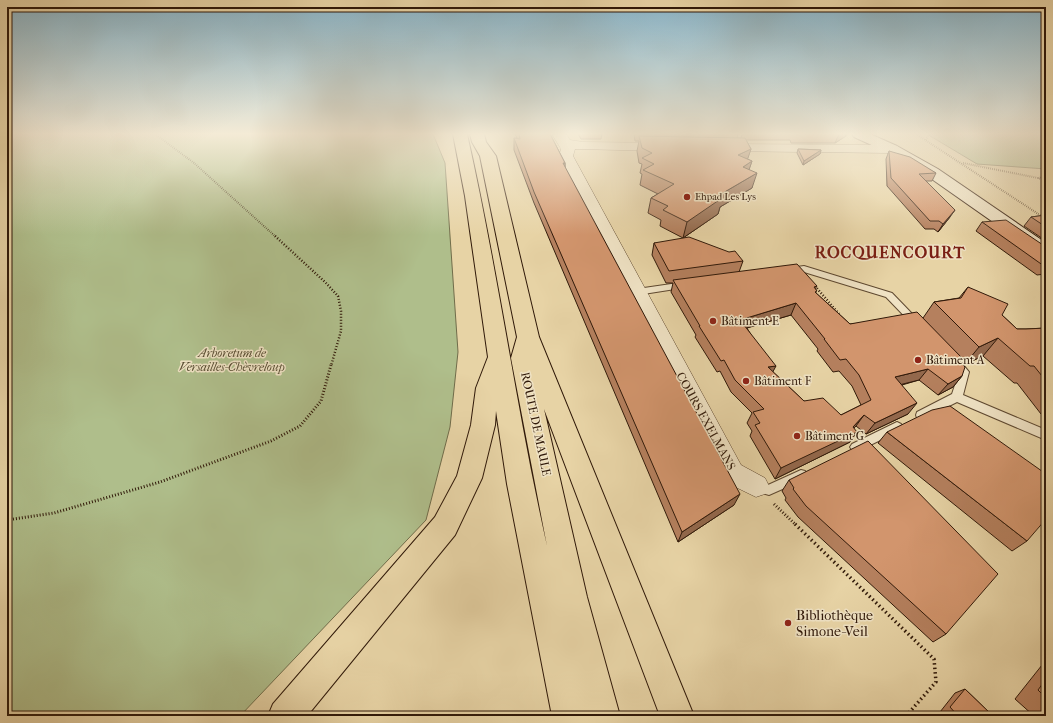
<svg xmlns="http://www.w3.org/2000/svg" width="1053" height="723" font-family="'IM FELL French Canon',serif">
<rect width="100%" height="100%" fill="#e7d3a5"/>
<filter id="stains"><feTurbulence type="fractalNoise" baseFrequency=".005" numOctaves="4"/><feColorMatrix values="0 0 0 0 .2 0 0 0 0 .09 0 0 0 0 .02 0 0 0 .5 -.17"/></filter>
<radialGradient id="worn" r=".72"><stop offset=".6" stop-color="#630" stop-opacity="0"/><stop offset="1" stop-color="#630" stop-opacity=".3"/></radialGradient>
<g fill="#afbe8b" stroke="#706c4a">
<polygon points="7,134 433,134 445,163 458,352 450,427 426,520 240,716 7,716"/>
<polygon points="927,134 1046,134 1046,169 977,164"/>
</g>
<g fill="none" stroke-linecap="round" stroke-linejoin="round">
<g stroke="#5e4830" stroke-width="2">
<g id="lane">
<polygon points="804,266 892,293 921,323 916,326 913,325 886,297 804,272 790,274 786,271 790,268"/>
<polygon points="685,282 689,285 688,287 637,295 633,292 637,289"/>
<polygon points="955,359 959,360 969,372 963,395 1046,430 1046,440 957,402 925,418 921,419 917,418 916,415 917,412 952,394 959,373 950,363 951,360"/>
<polygon points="897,422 901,424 903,427 901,430 860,450 856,452 852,450 850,447 852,444"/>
<polygon points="801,470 805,471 807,475 805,479 769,495 752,490 750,486 752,482 756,481 768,485"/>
</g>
</g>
<g stroke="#5e4830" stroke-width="1">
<g id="street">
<polygon points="552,134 566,134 570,140 583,142 666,143 671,144 673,147 671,150 666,151 575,149 573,156 741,465 765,478 769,486 765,494 756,497 723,481 559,156 561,149"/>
<polygon points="721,144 892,145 897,146 899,149 897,152 892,153 716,151 714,148 716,145"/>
</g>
</g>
<g stroke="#301909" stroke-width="2">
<polygon id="secondary" points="852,134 870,134 897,146 938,169 1046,243 1046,257 1040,255 926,175 887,152 854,137"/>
</g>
<g stroke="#301909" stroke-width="2">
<path id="primary" d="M 453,134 L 467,134 C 498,270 516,409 547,546 L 511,358 L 517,337 L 480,156 L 472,142 L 470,134 L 484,134 L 486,142 L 496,156 L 539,337 L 694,716 L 660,716 L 544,409 L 587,597 L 620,716 L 552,716 L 507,484 L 496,411 L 495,425 L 482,478 L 455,535 L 307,716 L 268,716 L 273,704 L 435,517 L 457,476 L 471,425 L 476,388 L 488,357 L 465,196 Z"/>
</g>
<g stroke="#301909" stroke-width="2" stroke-dasharray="0.5 1.5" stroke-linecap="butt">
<polyline points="155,134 194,163 276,237"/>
<polyline points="916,134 1046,219"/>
<polyline points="926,140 929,134"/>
<polyline points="963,163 1038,178 1046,181"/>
<polyline points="1038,178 1046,176"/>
</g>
<g stroke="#301909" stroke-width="2.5" stroke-dasharray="1 2" stroke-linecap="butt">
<polyline points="275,236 325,282 338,296 341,311 341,331 331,366"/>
<polyline points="815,286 839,314"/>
</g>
<g stroke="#301909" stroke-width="3" stroke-dasharray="1 2" stroke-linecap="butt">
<polyline points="774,504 796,525"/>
<polyline points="7,520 54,513 160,482 271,441 300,426 321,401 331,365"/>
</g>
<polyline stroke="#301909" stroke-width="3.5" stroke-dasharray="1.5 3" stroke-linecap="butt" points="795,524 934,659 936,682 906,716"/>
<use href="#lane" fill="#efe2c4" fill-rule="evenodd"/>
<use href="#street" fill="#efe2c4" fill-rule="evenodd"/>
<use href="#secondary" fill="#efe2c4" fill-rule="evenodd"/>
<use href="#primary" fill="#e7d3a5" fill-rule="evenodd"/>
</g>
<g fill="#b5805e" stroke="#301909" fill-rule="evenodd">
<polygon points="515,134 550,134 565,163 565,168 734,505 678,542 534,203 514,150 514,138 517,138"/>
<polygon points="578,134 602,134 601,139 581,139"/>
<polygon points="634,134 738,134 737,138 741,138 742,134 846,134 846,136 835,143 791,143 790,140 746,140 751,149 747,159 752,161 749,169 752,188 720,207 718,214 683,238 660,226 661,220 648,213 651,198 658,194 640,185 642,174 640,173 642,164 639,163 637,151 639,141 635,141"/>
<polygon points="798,149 821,150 820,154 803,165 797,153"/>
<polygon points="889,151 936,173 932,181 926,181 950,217 938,232 934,229 925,229 887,186 886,159"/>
<polygon points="1046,215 1046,241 1024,226 1031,217"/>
<polygon points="982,222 1046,247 1046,276 1045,274 1037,275 976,231"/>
<path d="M 654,243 L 743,261 L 739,272 L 817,286 L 815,289 L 816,293 L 850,324 L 923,318 L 934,302 L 959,298 L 968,287 L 1002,315 L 1017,329 L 1026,329 L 1046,328 L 1046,414 L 1041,414 L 1017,383 L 1014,383 L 983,356 L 965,364 L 961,360 L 959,362 L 962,376 L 953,387 L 938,395 L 919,380 L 902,385 L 908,414 L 866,434 L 856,426 L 854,428 L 850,442 L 775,479 L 750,436 L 752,431 L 747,423 L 752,413 L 731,392 L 720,371 L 717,372 L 695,337 L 696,335 L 671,292 L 673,283 L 666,283 L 652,255 ZM 791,315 L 818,349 L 817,351 L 833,372 L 839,371 L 852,386 L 861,405 L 841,415 L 804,401 L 773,372 L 747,328 Z"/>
<polygon points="887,432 1027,541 1012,551 878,443"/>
<polygon points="789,480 946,634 933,642 798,517 785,500 786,498 782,491"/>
<polygon points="1046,660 1046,716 1034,716 1015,699"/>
<polygon points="965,689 993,716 944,716 940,712 955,693"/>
</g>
<g fill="#93684c" stroke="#301909">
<polygon points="839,134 846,134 846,136 835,143"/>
<polygon points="751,149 746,164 738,155"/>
<polygon points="821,150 820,154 803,165 804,161"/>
<polygon points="752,161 747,176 743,167"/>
<polygon points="563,163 565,163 565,175"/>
<polygon points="757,173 752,188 720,207 718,214 683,238 687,222 716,197"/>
<polygon points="955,210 950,217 938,232 943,224"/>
<polygon points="796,303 791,315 736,331 740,320"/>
<polygon points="998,338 983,356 965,364 979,347"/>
<polygon points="776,366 770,377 768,367"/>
<polygon points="928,369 919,380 887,388 895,377"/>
<polygon points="962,376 953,387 938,395 948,384"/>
<polygon points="917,403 908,414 866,434 875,423"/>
<polygon points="864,415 856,426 845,438 857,432 850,442 775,479 781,468 853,427"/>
<polygon points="740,494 734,505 678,542 682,532"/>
</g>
<g fill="#d2956d" stroke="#301909" fill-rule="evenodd">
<polygon points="519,134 550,134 565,163 563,163 740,494 682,532 534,192 514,138 520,139"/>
<polygon points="639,136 745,138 751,149 738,155 752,161 743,167 757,173 716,197 722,198 687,222 663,210 668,206 651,198 674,184 643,170 654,164 642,158 652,153 642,148"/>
<polygon points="798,149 821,150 804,161"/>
<polygon points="889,151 910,157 936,173 919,174 955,210 943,224 939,221 930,221 891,178"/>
<polygon points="1046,215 1046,227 1031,217"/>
<polygon points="1006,220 1046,247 1046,266 1044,266 982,222"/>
<polygon points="689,237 729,252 735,251 743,261 669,271 654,243"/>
<path d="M 797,264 L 817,286 L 814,287 L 817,291 L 815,292 L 850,324 L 917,312 L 962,358 L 958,360 L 965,367 L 962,376 L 948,384 L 928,369 L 895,377 L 917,403 L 875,423 L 864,415 L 853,427 L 857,432 L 781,468 L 755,425 L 760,423 L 753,412 L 764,409 L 735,380 L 724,360 L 721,361 L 699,326 L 700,326 L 673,280 ZM 796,303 L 825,339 L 824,339 L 840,360 L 846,359 L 859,375 L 871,400 L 841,415 L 823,398 L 804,401 L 768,367 L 776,366 L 740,320 Z"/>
<polygon points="968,287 1008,304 1002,315 1017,329 1026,329 1046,328 1046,381 1034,366 1030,366 998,338 979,347 934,302 961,298"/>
<polygon points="950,406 1046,474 1046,519 1027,541 887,432 932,410"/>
<polygon points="868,441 998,574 946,634 806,506 793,489 794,488 789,480"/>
<polygon points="1046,679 1046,698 1038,690"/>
<polygon points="965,689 993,716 958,716 950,707"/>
</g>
<linearGradient id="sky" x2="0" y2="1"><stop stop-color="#88b6cc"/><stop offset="0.57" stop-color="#f4ebd6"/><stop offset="1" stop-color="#f4ebd6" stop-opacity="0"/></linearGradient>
<rect width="1053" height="235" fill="url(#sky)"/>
<g fill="#8f2418" stroke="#efe2c4" stroke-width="1.5">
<circle cx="687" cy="197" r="4"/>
<circle cx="713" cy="321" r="4"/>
<circle cx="918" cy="360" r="4"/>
<circle cx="746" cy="381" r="4"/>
<circle cx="797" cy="436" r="4"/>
<circle cx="788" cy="623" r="4"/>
</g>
<g text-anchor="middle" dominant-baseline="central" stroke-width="3" stroke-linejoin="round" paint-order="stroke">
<g font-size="10" fill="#301909" stroke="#efe2c4" text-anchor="start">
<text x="695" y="197">Ehpad Les Lys</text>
</g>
<g font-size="12" fill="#301909" stroke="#efe2c4" text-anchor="start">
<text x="721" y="321">Bâtiment E</text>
<text x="926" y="360">Bâtiment A</text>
<text x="754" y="381">Bâtiment F</text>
<text x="805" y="436">Bâtiment G</text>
</g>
<g font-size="12" font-style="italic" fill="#564b30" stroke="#efe2c4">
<text x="232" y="353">Arboretum de<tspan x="232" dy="14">Versailles-Chèvreloup</tspan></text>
</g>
<g font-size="12" fill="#301909" stroke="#efe2c4">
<text transform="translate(706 421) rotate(61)">COURS EXELMANS</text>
<text transform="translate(536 424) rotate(78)">ROUTE DE MAULE</text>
</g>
<g font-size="14" fill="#301909" stroke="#efe2c4" text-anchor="start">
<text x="796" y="615">Bibliothèque<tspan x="796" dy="16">Simone-Veil</tspan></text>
</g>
<g font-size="16" font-weight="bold" letter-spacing="1" fill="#7a1f14" stroke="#efe2c4">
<text x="890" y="252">ROCQUENCOURT</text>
</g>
</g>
<rect width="1053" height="723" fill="none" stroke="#e7d3a5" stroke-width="24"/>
<rect x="8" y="8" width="1037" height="707" fill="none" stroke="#301909" stroke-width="2"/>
<rect x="12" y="12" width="1029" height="699" fill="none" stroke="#301909"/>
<rect width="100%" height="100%" filter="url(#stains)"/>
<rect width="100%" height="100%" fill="url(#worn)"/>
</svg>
